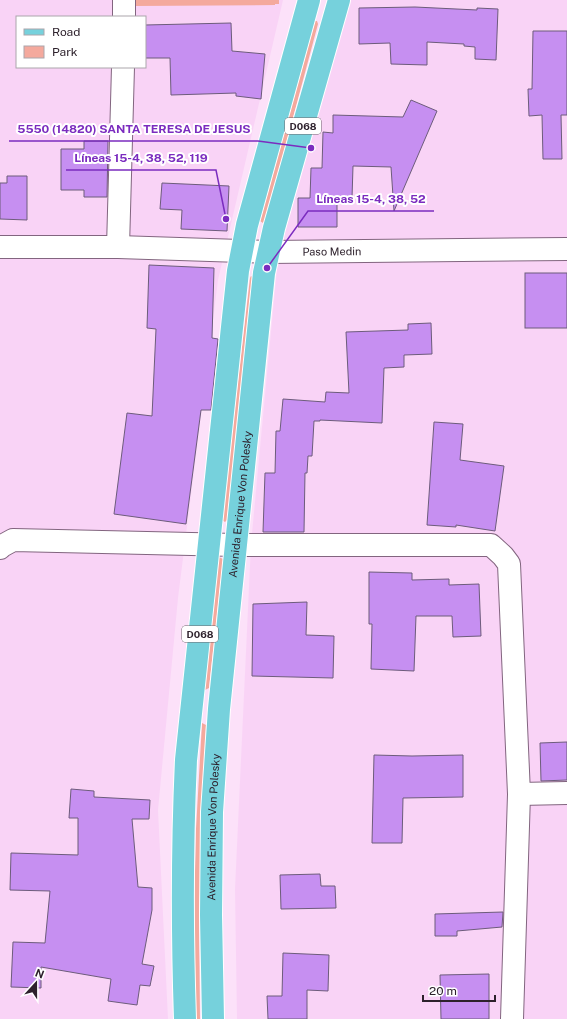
<svg xmlns="http://www.w3.org/2000/svg" width="567" height="1019" font-family="'Public Sans',sans-serif">
<rect width="100%" height="100%" fill="#fce1f9"/>
<g fill="#f9d3f6" fill-rule="evenodd">
<path d="M 0,0 L 283,0 L 218,280 L 178,598 L 158,810 L 168,1019 L 0,1019 ZM 17,17 L 145,17 L 145,67 L 17,67 Z"/>
<polygon points="350,0 567,0 567,1019 237,1019 235,889 251,544 278,257"/>
</g>
<g fill="#f4a99d">
<polygon points="134,0 279,0 279,4 275,4 275,5 134,6"/>
<polygon points="315,21 317,21 318,24 265,222 263,223 260,221"/>
<polygon points="251,276 254,278 227,520 225,522 222,520 250,278"/>
<polygon points="219,557 223,559 209,688 205,690 204,687 218,558"/>
<polygon points="202,723 206,725 199,918 200,1019 195,1019 194,916 196,829"/>
</g>
<g fill="#c68ff1" stroke="#6d5c7b">
<polygon points="415,7 477,10 477,8 498,9 496,60 475,59 475,47 464,46 464,44 427,42 427,65 391,64 390,43 359,44 359,8"/>
<polygon points="231,23 232,51 265,54 261,99 236,96 236,93 171,95 170,58 145,58 145,25"/>
<polygon points="533,31 567,31 567,115 561,115 562,159 543,159 542,115 529,116 528,89 532,89"/>
<polygon points="411,100 437,111 394,211 391,167 353,166 352,198 337,198 337,227 298,227 298,198 310,198 311,168 322,168 323,132 333,133 333,115 403,117"/>
<polygon points="84,141 108,141 107,197 84,197 84,190 61,190 61,149 84,149"/>
<polygon points="7,176 27,176 27,220 0,219 0,183 7,183"/>
<polygon points="162,183 229,186 227,231 181,229 182,210 160,209"/>
<polygon points="149,265 214,268 212,338 218,339 211,410 201,410 186,524 114,514 127,413 152,416 156,329 147,328"/>
<rect x="525" y="273" width="42" height="55"/>
<polygon points="431,323 432,354 404,355 404,367 384,368 382,423 320,420 320,421 314,421 312,456 308,456 307,473 305,473 304,532 263,532 265,473 275,473 276,431 280,431 283,399 325,402 326,392 349,393 346,332 408,330 408,324"/>
<polygon points="434,422 463,424 460,460 504,466 495,531 456,525 456,527 427,525"/>
<polygon points="369,572 412,573 412,580 449,579 449,585 479,584 481,636 453,637 452,616 416,616 414,671 371,669 372,624 369,624"/>
<polygon points="307,602 306,635 334,636 333,678 252,676 253,604"/>
<polygon points="567,742 567,780 541,781 540,743"/>
<polygon points="374,755 412,756 463,755 463,797 403,798 402,843 372,843"/>
<polygon points="71,789 94,791 94,797 150,800 149,819 132,819 138,887 152,888 152,910 142,964 154,966 150,986 140,985 137,1005 108,1001 111,979 41,967 41,988 11,987 13,942 45,943 50,891 10,890 11,853 78,855 78,818 69,818"/>
<polygon points="320,874 321,886 335,886 336,908 281,909 280,875"/>
<polygon points="503,912 502,927 457,931 457,936 435,936 435,914"/>
<polygon points="283,953 329,955 328,991 307,990 307,1019 268,1019 267,996 282,996"/>
<polygon points="489,974 489,1019 441,1019 440,975"/>
</g>
<g fill="none" stroke-linecap="round" stroke-linejoin="round">
<g stroke="#82657f" stroke-width="24">
<g id="minor">
<polyline points="124,17 124,0"/>
<path id="s1" d="M 0,247 L 118,247 L 269,252 L 567,249"/>
<polyline points="118,247 123,67"/>
<polyline points="0,548 2,546 13,540 236,545 491,545 503,556 509,564 519,794 512,1019"/>
<polyline points="519,794 567,793"/>
</g>
</g>
<g stroke="#fff" stroke-width="24">
<g id="major">
<path d="M 185,1019 C 182,932 182,846 186,760 L 238,271 L 247,225 L 309,0"/>
<path id="s2" d="M 213,1019 L 211,915 L 212,812 L 219,709 L 264,273 L 274,228 L 339,0"/>
</g>
</g>
<use href="#minor" stroke="#fff" stroke-width="22"/>
<use href="#major" stroke="#76d1dc" stroke-width="22"/>
</g>
<g text-anchor="middle" dominant-baseline="central" stroke-width="4" stroke-linejoin="round" paint-order="stroke">
<g fill="#fff" stroke="#6c646b" stroke-width="1">
<rect x="285" y="118" width="36" height="16" rx="3"/>
<rect x="182" y="626" width="36" height="16" rx="3"/>
</g>
<g font-size="10" font-weight="bold" fill="#2d212c">
<text x="303" y="126">D068</text>
<text x="200" y="634">D068</text>
</g>
<g font-size="11" fill="#2d212c" stroke="#fff">
<text stroke="none"><textPath href="#s1" startOffset="332">Paso Medin</textPath></text>
<text stroke="none"><textPath href="#s2" startOffset="516">Avenida Enrique Von Polesky</textPath></text>
<text stroke="none"><textPath href="#s2" startOffset="192">Avenida Enrique Von Polesky</textPath></text>
</g>
</g>
<path fill="none" stroke="#7b2cbf" stroke-width="1.5" d="M311 148L258 141H9M226 219L216 170H66M267 268L308 211H434"/>
<g fill="#7b2cbf" stroke="#fff" stroke-width="1.5">
<circle cx="311" cy="148" r="4"/>
<circle cx="226" cy="219" r="4"/>
<circle cx="267" cy="268" r="4"/>
</g>
<g font-size="12" text-anchor="middle" font-weight="bold" fill="#7b2cbf" stroke="#fff" stroke-width="4" stroke-linejoin="round" paint-order="stroke">
<text x="134" y="133">5550 (14820) SANTA TERESA DE JESUS</text>
<text x="141" y="162">Líneas 15-4, 38, 52, 119</text>
<text x="371" y="203">Líneas 15-4, 38, 52</text>
</g>
<rect x="16" y="16" width="130" height="52" fill="#ffffff" stroke="#aba6ab"/>
<rect x="24" y="29" width="20" height="6" fill="#76d1dc" stroke="#aba6ab"/>
<text x="52" y="36" font-size="12" fill="#2d212c">Road</text>
<rect x="24" y="46" width="20" height="12" fill="#f4a99d" stroke="#aba6ab"/>
<text x="52" y="56" font-size="12" fill="#2d212c">Park</text>
<g transform="translate(36 983) rotate(21)" stroke="#ffffff" stroke-width="3" paint-order="stroke">
<path d="M0-3L7 15L0 10L-7 15Z" fill="#2d212c"/>
<text y="-6" font-size="11" font-weight="bold" text-anchor="middle" fill="#2d212c">N</text>
</g>
<path d="M423 995v6h72v-6" fill="none" stroke="#2d212c" stroke-width="2"/>
<text x="429" y="995" font-size="12" fill="#2d212c" stroke="#ffffff" stroke-width="3" paint-order="stroke">20 m</text>
</svg>
